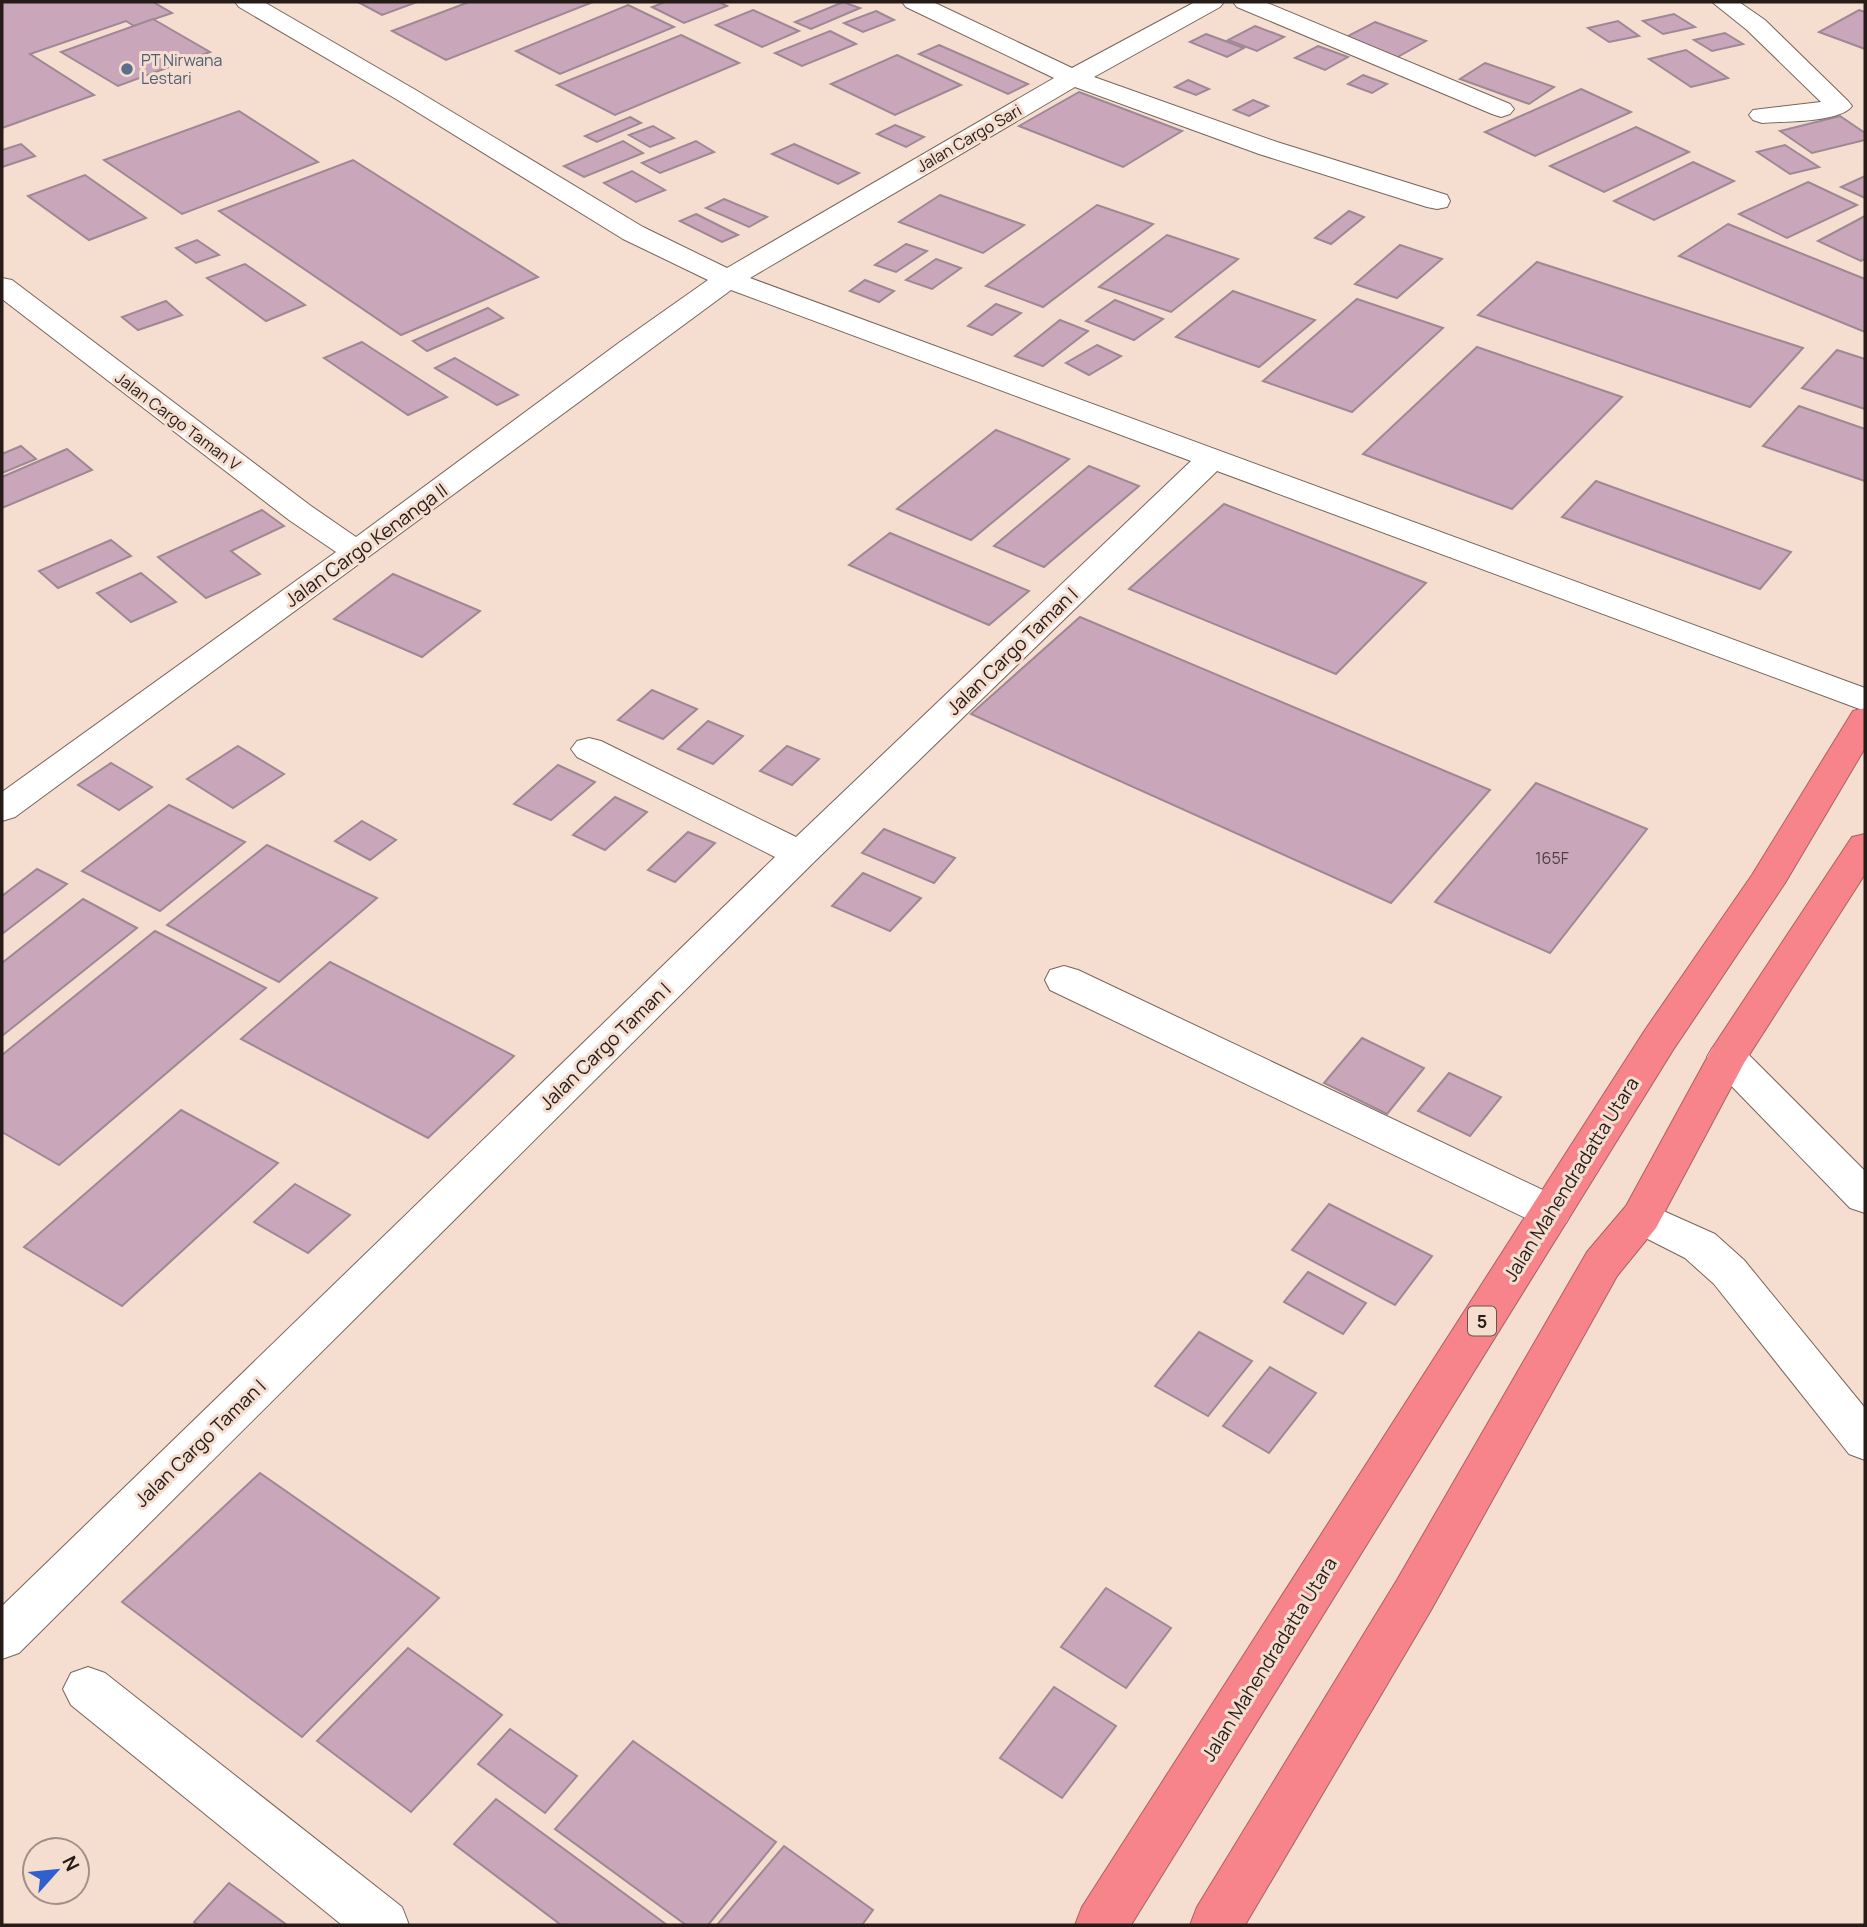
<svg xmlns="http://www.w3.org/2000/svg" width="1867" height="1927" font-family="Manrope,sans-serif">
<rect width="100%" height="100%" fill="#f5ded0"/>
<g fill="#c9a6ba" stroke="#9e8894" stroke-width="2">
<polygon points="2,2 153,2 172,13 134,26 126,21 30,54 94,95 2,128"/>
<polygon points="358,2 417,2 382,15"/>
<polygon points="469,2 593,2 446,60 392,31"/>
<polygon points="665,2 719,2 727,6 684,23 652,7"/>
<polygon points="843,2 860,8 811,29 795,22"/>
<polygon points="628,5 674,27 560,74 516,51"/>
<polygon points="753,10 799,31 762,47 716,25"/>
<polygon points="1859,10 1865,12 1865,49 1819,32"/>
<polygon points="876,11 894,20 863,32 844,23"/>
<polygon points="1674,14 1695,27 1663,34 1643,21"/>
<polygon points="153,19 210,52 118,86 61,52"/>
<polygon points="1618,21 1639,36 1609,42 1588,28"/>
<polygon points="1375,22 1426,41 1396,58 1344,38"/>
<polygon points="1255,26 1284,37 1257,51 1228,40"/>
<polygon points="830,31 856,44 802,66 775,53"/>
<polygon points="1725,33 1743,44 1712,51 1694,40"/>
<polygon points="1206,34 1244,48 1227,57 1190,42"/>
<polygon points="681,35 739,63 615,115 557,85"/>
<polygon points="939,45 1028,84 1008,94 919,54"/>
<polygon points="1318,46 1348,57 1325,70 1295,58"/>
<polygon points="1686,50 1728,78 1691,87 1649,59"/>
<polygon points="897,55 961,85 895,115 831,84"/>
<polygon points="1485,63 1554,87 1529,104 1460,79"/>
<polygon points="1363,75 1387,84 1372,93 1348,84"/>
<polygon points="1188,80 1209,89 1196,95 1175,87"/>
<polygon points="1581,89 1631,112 1535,156 1485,132"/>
<polygon points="1079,92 1182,131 1123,167 1019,126"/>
<polygon points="1253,100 1268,106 1249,116 1234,110"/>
<polygon points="239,111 318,162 182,214 104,160"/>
<polygon points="1840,116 1865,133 1865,140 1812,153 1780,131"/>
<polygon points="630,117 641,123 597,142 585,136"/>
<polygon points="895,125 924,137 906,147 877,134"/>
<polygon points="653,126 674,138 650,147 629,135"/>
<polygon points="1636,127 1689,152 1604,192 1550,166"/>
<polygon points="623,141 643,153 584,177 564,166"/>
<polygon points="696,141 714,152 660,173 642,163"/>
<polygon points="21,144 35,156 2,167 2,150"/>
<polygon points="794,144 859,173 838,184 772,154"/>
<polygon points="1785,145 1819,167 1790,174 1757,152"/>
<polygon points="353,160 538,277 401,335 219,211"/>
<polygon points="1693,162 1734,181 1654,220 1614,201"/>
<polygon points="632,171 665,190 636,202 604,183"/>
<polygon points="85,175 146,218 89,240 28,196"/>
<polygon points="1865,176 1865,198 1841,187"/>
<polygon points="1808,182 1857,205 1787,238 1739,214"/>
<polygon points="940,195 1024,225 983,253 899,222"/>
<polygon points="724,199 767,217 749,227 706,208"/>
<polygon points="1097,205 1153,224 1043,307 986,286"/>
<polygon points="1349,211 1364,217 1331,244 1315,238"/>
<polygon points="696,214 738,235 722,242 680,221"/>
<polygon points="1865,216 1865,259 1861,261 1818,241"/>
<polygon points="1728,224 1865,279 1865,332 1679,256"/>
<polygon points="1167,235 1238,259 1171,312 1099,287"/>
<polygon points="197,240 219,255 196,263 176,248"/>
<polygon points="906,244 927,251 896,272 875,265"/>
<polygon points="1400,245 1442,259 1397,298 1355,284"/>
<polygon points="936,259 961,268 932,289 906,280"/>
<polygon points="1537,262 1803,348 1750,407 1478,315"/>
<polygon points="245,264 305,305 266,321 207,278"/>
<polygon points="865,280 894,291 879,302 850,291"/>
<polygon points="1233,291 1315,320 1259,367 1176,337"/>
<polygon points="1357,299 1443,328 1352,412 1263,381"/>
<polygon points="1115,300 1163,319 1134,340 1086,321"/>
<polygon points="166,301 182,315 138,330 122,317"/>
<polygon points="996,304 1021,313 992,335 968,326"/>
<polygon points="488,308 503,318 427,351 413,341"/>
<polygon points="1060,320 1088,331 1043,366 1015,356"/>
<polygon points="362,342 447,397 408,415 324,358"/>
<polygon points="1097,345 1121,356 1089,375 1066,363"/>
<polygon points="1477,347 1622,397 1512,509 1363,454"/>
<polygon points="1837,350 1865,359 1865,409 1802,388"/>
<polygon points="455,358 518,395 497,405 435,368"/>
<polygon points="1799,406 1865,429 1865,481 1763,446"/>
<polygon points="996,430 1069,459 971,540 897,509"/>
<polygon points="21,446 36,459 2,473 2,454"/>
<polygon points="67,449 92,470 2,508 2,477"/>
<polygon points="1089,466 1139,486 1044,567 994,546"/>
<polygon points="1596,481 1791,552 1760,589 1562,517"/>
<polygon points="1224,504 1426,583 1336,674 1129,589"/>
<polygon points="262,510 284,526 231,551 260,574 206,598 158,557"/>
<polygon points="890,533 1029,591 989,625 849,565"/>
<polygon points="111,540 131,556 58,588 39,571"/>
<polygon points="141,573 176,602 131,622 97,593"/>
<polygon points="393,574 480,611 422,657 334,619"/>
<polygon points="1080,617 1490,790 1391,903 971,714"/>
<polygon points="652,690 697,709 663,739 618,720"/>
<polygon points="708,721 743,736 713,764 678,749"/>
<polygon points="238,746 284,774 233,808 187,779"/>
<polygon points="787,746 819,759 792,785 760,771"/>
<polygon points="111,763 152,787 119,810 78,785"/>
<polygon points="558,765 595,782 551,820 514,804"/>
<polygon points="1536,783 1647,829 1550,953 1435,902"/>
<polygon points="615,797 647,812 605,850 573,835"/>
<polygon points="169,805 245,842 160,911 82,871"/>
<polygon points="362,821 396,840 370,860 335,841"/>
<polygon points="884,829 955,858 934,883 862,853"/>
<polygon points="688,832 715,843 675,882 648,870"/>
<polygon points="267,845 377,898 279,982 167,925"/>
<polygon points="37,869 67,884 2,934 2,896"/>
<polygon points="863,873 921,898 890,931 832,906"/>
<polygon points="83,899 137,928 2,1036 2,963"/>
<polygon points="155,931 266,988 59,1165 2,1132 2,1055"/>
<polygon points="330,962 514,1056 428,1138 241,1039"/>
<polygon points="1362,1038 1424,1068 1387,1114 1324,1083"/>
<polygon points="1449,1073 1501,1097 1470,1136 1418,1111"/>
<polygon points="181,1110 278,1163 122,1306 24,1247"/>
<polygon points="295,1184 350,1215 308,1253 254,1222"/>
<polygon points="1329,1204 1432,1256 1395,1305 1292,1250"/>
<polygon points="1308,1272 1366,1303 1343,1334 1284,1302"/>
<polygon points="1199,1332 1252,1361 1208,1416 1155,1386"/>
<polygon points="1270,1367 1316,1393 1269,1453 1223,1426"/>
<polygon points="260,1473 439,1598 302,1737 122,1602"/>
<polygon points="1106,1588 1171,1628 1126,1688 1061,1647"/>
<polygon points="408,1648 502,1715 411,1812 317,1741"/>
<polygon points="1054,1687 1116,1726 1062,1798 1000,1758"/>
<polygon points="510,1729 577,1776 545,1813 478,1764"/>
<polygon points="633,1741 776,1842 708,1925 686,1925 555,1829"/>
<polygon points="496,1799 667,1925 561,1925 454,1844"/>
<polygon points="784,1846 873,1910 862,1925 717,1925"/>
<polygon points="229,1883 287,1925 198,1925 194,1922"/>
</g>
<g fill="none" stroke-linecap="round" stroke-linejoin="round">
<g stroke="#786459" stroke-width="2">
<g id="minor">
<polygon points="235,2 264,2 414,89 643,227 727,268 1054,78 906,7 902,2 933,2 1072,68 1195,2 1224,2 1220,7 1094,77 1277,142 1447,195 1450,201 1447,207 1437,209 1427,207 1259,154 1075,87 750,278 1865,688 1865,711 1217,471 813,863 19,1653 2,1659 2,1606 775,857 577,757 571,749 577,741 589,738 601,741 796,837 1191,461 731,290 15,817 2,821 2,792 336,552 289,520 2,299 2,278 12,280 311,506 356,537 620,342 708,280 623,239 396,99 239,7"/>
<polygon points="1233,2 1265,2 1510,104 1514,109 1510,114 1501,117 1492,114 1237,7"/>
<path d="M 1712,2 L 1739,2 L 1765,20 L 1848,101 L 1852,106 C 1840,123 1783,121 1762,123 L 1753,120 L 1749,115 L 1753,110 L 1821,102 L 1747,30 Z"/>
<polygon points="1064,966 1078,970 1566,1201 1572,1212 1566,1223 1551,1228 1536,1223 1050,990 1045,980 1050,970"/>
<polygon points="1727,1043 1741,1047 1865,1171 1865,1213 1850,1208 1713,1067 1707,1057 1713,1047"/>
<polygon points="1641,1201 1715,1234 1744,1260 1865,1408 1865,1460 1849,1454 1714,1284 1685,1258 1626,1228 1620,1217 1626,1206"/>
<polygon points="88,1667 105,1673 402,1907 409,1925 342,1925 71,1705 63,1689 71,1673"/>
</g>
</g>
<g stroke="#ad6062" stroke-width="2">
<g id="highway">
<polygon points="1865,708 1865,748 1785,883 1673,1050 1131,1925 1075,1925 1082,1907 1645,1030 1752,875 1853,711"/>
<polygon points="1865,834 1865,874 1744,1063 1656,1228 1617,1276 1431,1610 1245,1925 1190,1925 1197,1907 1397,1580 1587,1252 1626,1206 1713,1047 1852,837"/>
</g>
</g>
<use href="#minor" fill="#fff" fill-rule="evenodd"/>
<use href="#highway" fill="#f6848a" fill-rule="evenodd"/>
</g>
<circle fill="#5c6f8a" stroke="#f5ded0" stroke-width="2.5" cx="127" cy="69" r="7"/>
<g text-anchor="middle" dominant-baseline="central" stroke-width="6" stroke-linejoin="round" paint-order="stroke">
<g font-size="16" fill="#4e5e75" stroke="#f5ded0" text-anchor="start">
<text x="141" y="60">PT Nirwana<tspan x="141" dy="18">Lestari</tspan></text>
</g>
<g font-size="16" fill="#251c18" stroke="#f5ded0">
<text transform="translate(969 138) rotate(-30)">Jalan Cargo Sari</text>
<text transform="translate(178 421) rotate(37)">Jalan Cargo Taman V</text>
</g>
<g font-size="16" fill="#4e3e40">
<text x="1552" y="858">165F</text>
</g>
<rect fill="#f5ded0" stroke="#63564f" stroke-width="2" x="1468" y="1306.5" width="28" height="29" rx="5"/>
<g font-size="18" font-weight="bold" fill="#251c18">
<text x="1482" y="1321">5</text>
</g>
<g font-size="19" fill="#251c18" stroke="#f5ded0">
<text transform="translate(366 545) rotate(-36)">Jalan Cargo Kenanga II</text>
<text transform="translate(1012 651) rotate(-44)">Jalan Cargo Taman I</text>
<text transform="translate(605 1046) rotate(-44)">Jalan Cargo Taman I</text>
<text transform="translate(1571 1179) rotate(-58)">Jalan Mahendradatta Utara</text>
<text transform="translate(200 1443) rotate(-44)">Jalan Cargo Taman I</text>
<text transform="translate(1269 1659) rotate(-58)">Jalan Mahendradatta Utara</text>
</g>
</g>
<rect width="1867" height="1927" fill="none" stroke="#251c18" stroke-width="7"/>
<g transform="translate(56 1871) rotate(63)"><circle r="33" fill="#f5ded0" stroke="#a29086" stroke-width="2"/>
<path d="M0-5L12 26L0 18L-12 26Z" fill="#305fce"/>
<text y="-10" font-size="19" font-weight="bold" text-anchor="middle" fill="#251c18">N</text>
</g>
</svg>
